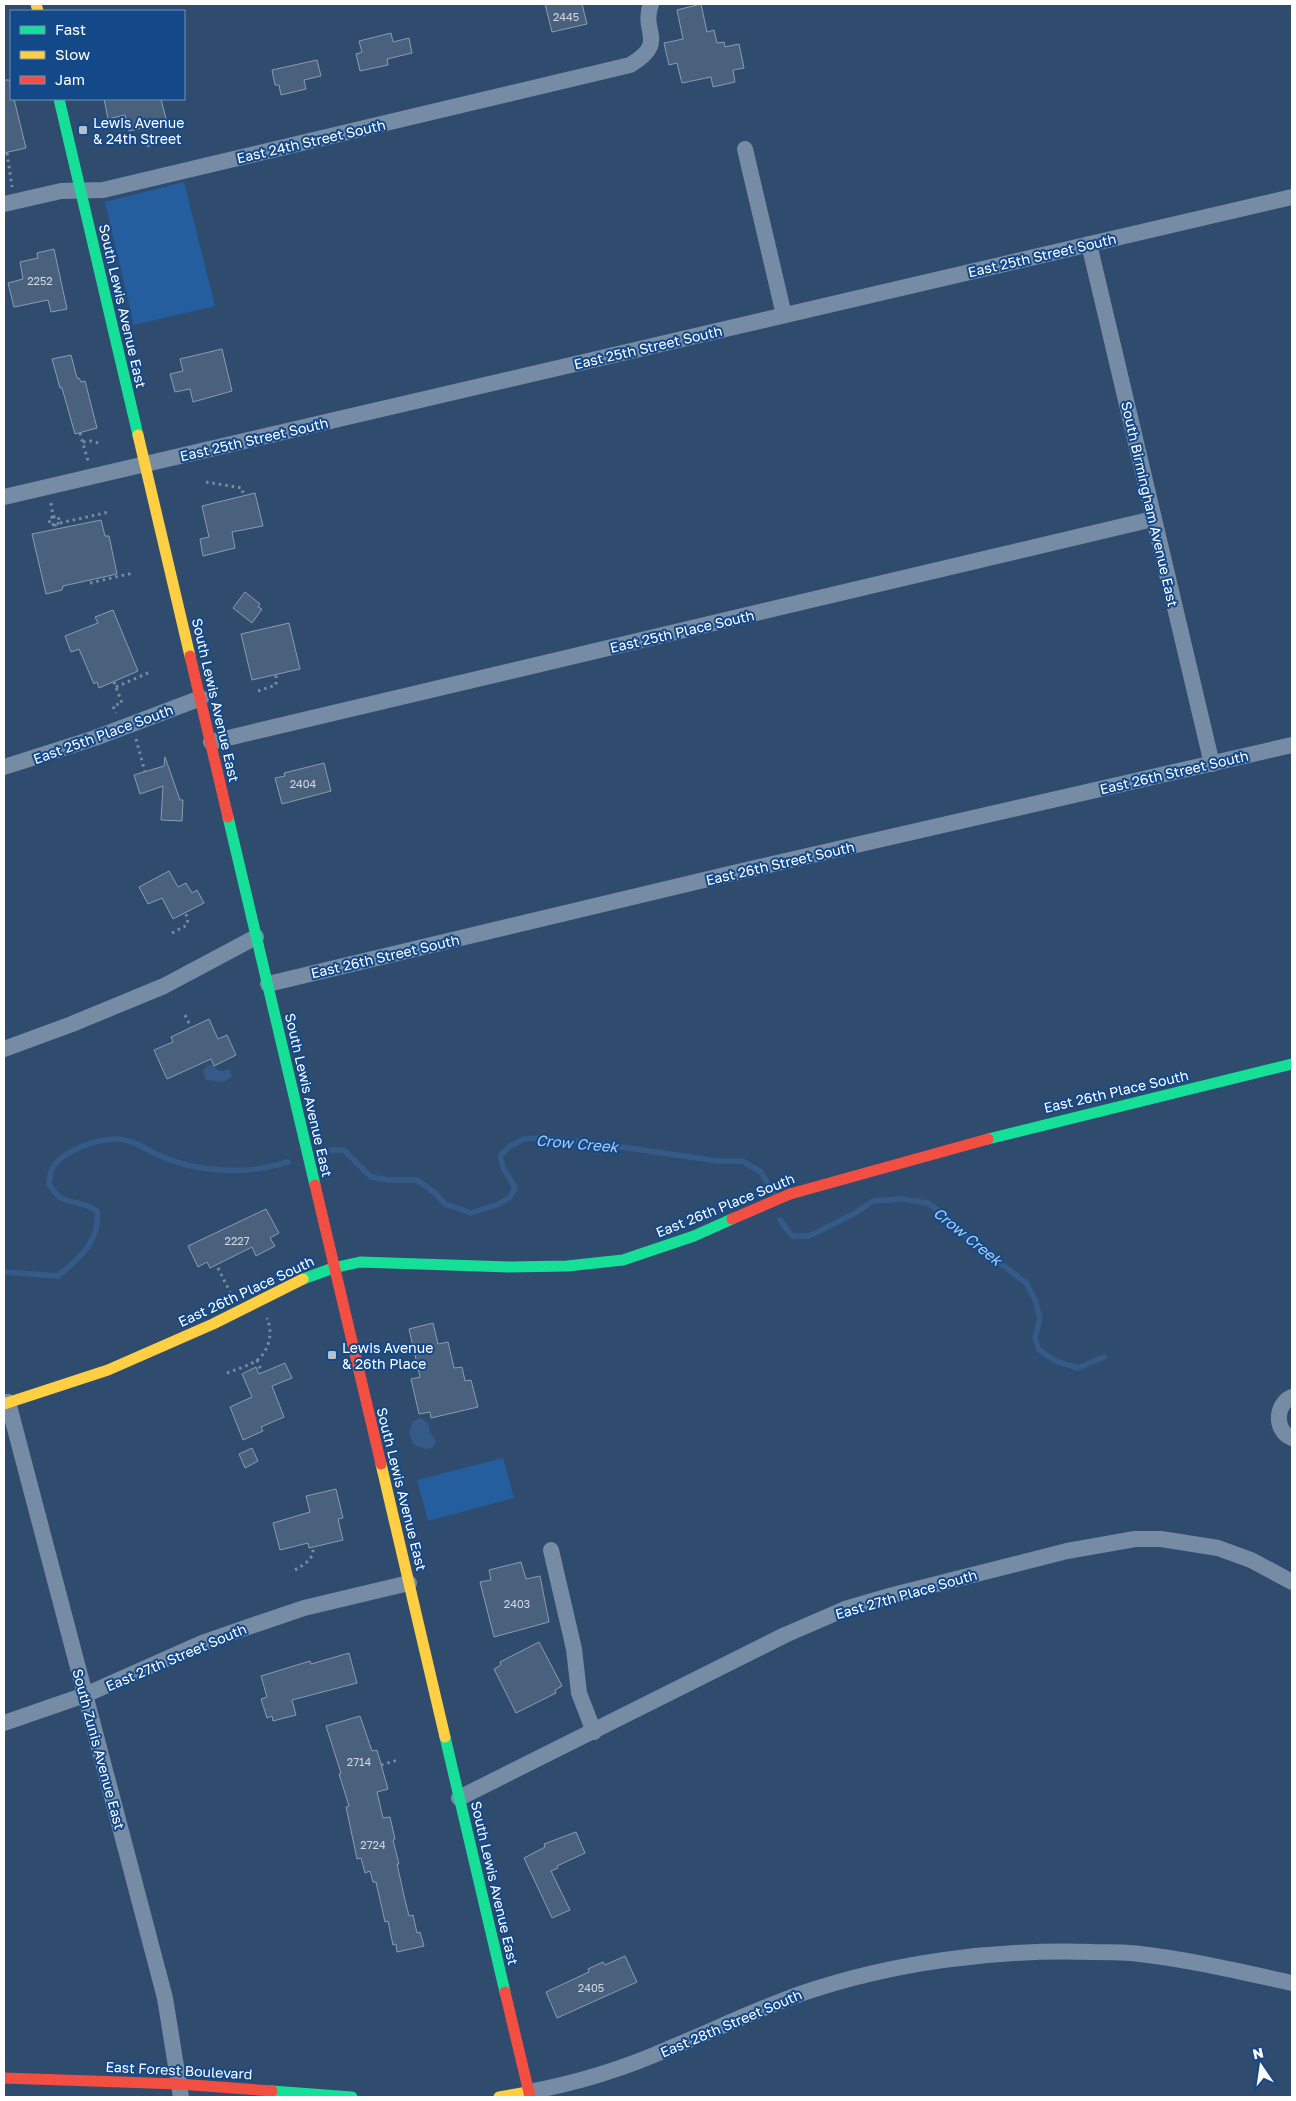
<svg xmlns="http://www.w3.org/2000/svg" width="1296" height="2101" font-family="'Golos Text',sans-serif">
<rect width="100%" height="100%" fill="#2f4c6e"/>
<g fill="#255e9f">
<polygon points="184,182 215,306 134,325 105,202"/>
<polygon points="503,1458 514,1498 428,1521 417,1480"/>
</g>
<g fill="#345b88">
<path d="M 208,1065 L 213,1065 C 218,1071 221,1073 229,1069 L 232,1076 L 224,1082 L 206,1080 L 203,1071 Z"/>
<path d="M 420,1418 L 428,1423 L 430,1432 L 436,1441 C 432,1454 422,1448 413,1444 L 409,1433 L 413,1421 Z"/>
</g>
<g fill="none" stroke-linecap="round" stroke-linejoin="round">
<g stroke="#345b88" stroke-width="5.5">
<polyline points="331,1150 344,1150 371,1177 389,1180 417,1180 434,1192 445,1204 471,1213 499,1204 510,1197 515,1187 504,1170 500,1156 510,1146 524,1139 541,1138 594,1143 718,1161 742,1161 761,1172 774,1194"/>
<polyline points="780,1220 792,1236 809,1236 857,1212 873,1201 901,1199 928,1203 943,1214 967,1237 1026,1283 1035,1300 1040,1318 1035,1338 1039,1350 1058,1362 1078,1368 1104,1357"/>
<path d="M 4,1272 L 58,1276 C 78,1259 101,1241 97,1211 C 76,1197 63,1209 49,1184 C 50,1179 50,1173 52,1169 C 62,1150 99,1138 119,1139 C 134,1140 148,1151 161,1156 C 180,1165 204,1169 225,1170 C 247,1172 267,1168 288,1162"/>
</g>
</g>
<g fill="#49617d" stroke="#899cb1">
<polygon points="545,4 582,4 587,24 552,32"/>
<polygon points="701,4 707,32 714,30 717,43 724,42 725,47 739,44 744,68 733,70 735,82 713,87 711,77 682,83 677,63 669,65 664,43 683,39 677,10"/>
<polygon points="391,33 393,42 409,38 412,53 387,59 388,65 360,71 356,54 362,52 359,41"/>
<polygon points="317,60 321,76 304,80 306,89 281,95 279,85 275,85 272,70"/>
<polygon points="4,80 10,80 11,99 14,99 26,148 4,153"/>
<polygon points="104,99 161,99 167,123 129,131 125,115 108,119"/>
<polygon points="54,249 67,309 51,312 48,300 14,307 8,283 23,279 20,262 38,258 37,253"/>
<polygon points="222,349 232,391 193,402 190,389 175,392 170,374 183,371 180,359"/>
<polygon points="71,355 77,378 79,378 81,382 85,381 97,428 75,434 62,388 60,388 52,359"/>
<polygon points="255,493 263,526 232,532 235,548 203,556 200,539 209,537 202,506"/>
<polygon points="101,520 105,536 109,536 117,574 63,586 62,590 46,594 32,534"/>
<polygon points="245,592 260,604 258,607 262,609 252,623 233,608"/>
<polygon points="113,610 138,671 99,688 97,682 94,684 79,649 71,652 65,636 98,623 95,617"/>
<polygon points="289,623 300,669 252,680 241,634"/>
<polygon points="165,757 180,800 183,800 182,821 161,820 163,786 140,794 134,775 164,766"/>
<polygon points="324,763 331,791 282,804 275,778 285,776 284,773"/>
<polygon points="169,871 178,887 186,883 192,893 197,890 204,903 173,919 162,898 148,904 139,887"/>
<polygon points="209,1019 218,1039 227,1035 236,1055 214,1066 211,1059 167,1079 154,1050 173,1042 171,1037"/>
<polygon points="266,1209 279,1233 270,1238 275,1246 256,1256 252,1247 210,1268 207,1262 198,1267 188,1246"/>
<polygon points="433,1323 438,1344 448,1342 454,1368 462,1367 465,1381 471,1380 478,1407 431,1418 430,1412 419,1414 411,1379 420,1377 409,1329"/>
<polygon points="285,1363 292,1378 272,1386 284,1417 261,1427 263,1431 243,1440 230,1407 252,1397 242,1374 256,1367 259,1374"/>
<polygon points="252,1448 258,1461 245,1468 239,1454"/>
<polygon points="336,1489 343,1518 338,1519 343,1540 309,1548 308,1543 280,1550 273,1523 310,1512 306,1496"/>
<polygon points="521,1562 526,1579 540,1576 549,1622 494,1637 480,1582 491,1580 489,1570"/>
<polygon points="539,1642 562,1686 555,1690 556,1693 516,1713 494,1669 501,1665 500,1662"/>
<polygon points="349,1653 357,1683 292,1700 296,1715 273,1721 272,1716 267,1718 261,1699 267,1697 261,1676 310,1661 311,1664"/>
<polygon points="360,1716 372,1751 377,1750 388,1789 377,1792 383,1818 390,1817 395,1839 393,1840 399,1864 397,1864 405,1900 409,1916 413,1915 417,1933 420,1932 424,1946 397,1952 396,1944 393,1945 388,1921 385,1922 376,1882 373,1882 370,1871 365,1873 361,1858 357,1859 346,1807 349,1806 339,1774 341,1773 326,1726"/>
<polygon points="576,1832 585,1853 557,1866 558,1868 551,1871 570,1910 552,1918 524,1858 545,1847 544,1844"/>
<polygon points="625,1956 637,1982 557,2018 546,1992 589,1972 588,1969 603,1962 605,1965"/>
</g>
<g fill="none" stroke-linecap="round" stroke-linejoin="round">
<g stroke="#768ba4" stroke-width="3" stroke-dasharray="2.5 4" stroke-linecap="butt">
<polyline points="148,147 149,137 153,133 152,126"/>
<polyline points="7,153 12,187"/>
<polyline points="80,433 88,461"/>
<polyline points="83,442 91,441 102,444"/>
<polyline points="206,482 242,488 243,493"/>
<polyline points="51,503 53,517"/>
<polyline points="53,517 58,516 60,523 55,524"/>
<polyline points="53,517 49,518 50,525 55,524"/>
<polyline points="60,523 109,512"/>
<polyline points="55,524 56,530"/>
<polyline points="90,583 133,573"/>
<polyline points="114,682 122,703 113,706 116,713"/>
<polyline points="116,687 150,672"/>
<polyline points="258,691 276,685 276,674"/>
<polyline points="136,739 145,772"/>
<polyline points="172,933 187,925 188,918 185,913"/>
<polyline points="185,1015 191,1027"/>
<polyline points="218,1268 230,1292"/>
<polyline points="257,1360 262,1373"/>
<path d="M 227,1373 C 237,1369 248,1366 256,1361 C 270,1351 273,1332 267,1318"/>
<path d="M 295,1570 C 304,1564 314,1560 313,1547"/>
<polyline points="381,1765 398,1760"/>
</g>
<g stroke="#768ba4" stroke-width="16">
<polyline points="745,149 784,315"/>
<path d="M 4,204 L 61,191 L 103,190 L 630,65 C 669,42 640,32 651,4"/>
<polyline points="1089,244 1212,764"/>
<polyline points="4,497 1292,197"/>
<polyline points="211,742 1153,519"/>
<polyline points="4,767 95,738 201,698"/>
<polyline points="268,984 725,875 1292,745"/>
<polyline points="4,1049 72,1024 164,986 256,937"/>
<path d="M 1292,1397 C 1275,1404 1274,1431 1292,1438"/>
<polyline points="8,1402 165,1998 181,2097"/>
<polyline points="551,1550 574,1649 579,1693 594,1732"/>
<polyline points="4,1723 85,1695 202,1643 242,1629 304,1608 409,1583"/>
<polyline points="459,1798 785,1635 845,1609 893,1595 1067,1551 1135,1539 1161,1539 1218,1548 1251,1560 1292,1582"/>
<path d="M 528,2092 C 577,2083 623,2069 668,2049 C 712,2031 755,2010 800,1994 C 893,1962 995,1949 1093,1952 C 1108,1952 1125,1952 1140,1954 C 1192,1960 1242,1972 1292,1983"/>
</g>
<g stroke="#16e098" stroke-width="11">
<polyline points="59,99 138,435"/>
<polyline points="228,817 315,1185"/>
<polyline points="988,1139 1292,1064"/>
<polyline points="303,1279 333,1268 360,1262 509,1267 567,1266 623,1260 694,1236 732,1219"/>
<polyline points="445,1737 505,1992"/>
<polyline points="272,2091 352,2097"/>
</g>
<g stroke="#ffcf43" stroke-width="11">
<polyline points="36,4 38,11"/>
<polyline points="138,435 190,656"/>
<polyline points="4,1404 108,1370 213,1324 303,1279"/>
<polyline points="381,1464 445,1737"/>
<polyline points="499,2097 528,2092"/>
</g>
<g stroke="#f24e42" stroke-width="11">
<polyline points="190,656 228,817"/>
<polyline points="315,1185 381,1464"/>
<polyline points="732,1219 790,1194 988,1139"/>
<polyline points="505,1992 530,2097"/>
<polyline points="4,2078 179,2084 272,2091"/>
</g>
</g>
<g fill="#b6c0cc" stroke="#144989" stroke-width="2">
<rect x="78" y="125" width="10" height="10" rx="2.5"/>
<rect x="327" y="1350" width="10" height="10" rx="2.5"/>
</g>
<g text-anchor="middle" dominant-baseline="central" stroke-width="4" stroke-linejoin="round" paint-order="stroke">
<g font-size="11" fill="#d2d8de">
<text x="566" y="16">2445</text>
<text x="40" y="280">2252</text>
<text x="303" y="783">2404</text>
<text x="237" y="1240">2227</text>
<text x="517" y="1603">2403</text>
<text x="359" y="1761">2714</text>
<text x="373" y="1844">2724</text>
<text x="591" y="1987">2405</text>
</g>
<g font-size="14" fill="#fff" stroke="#144989" text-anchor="start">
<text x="93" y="122">Lewis Avenue<tspan x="93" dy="16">&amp; 24th Street</tspan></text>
<text x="342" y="1347">Lewis Avenue<tspan x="342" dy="16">&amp; 26th Place</tspan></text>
</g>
<g font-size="14" fill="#fff" stroke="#144989">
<text transform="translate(311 141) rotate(-13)">East 24th Street South</text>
<text transform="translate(1042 255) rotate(-13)">East 25th Street South</text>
<text transform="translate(123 306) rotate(77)">South Lewis Avenue East</text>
<text transform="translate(648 347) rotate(-13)">East 25th Street South</text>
<text transform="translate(254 439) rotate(-13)">East 25th Street South</text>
<text transform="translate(1150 504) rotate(77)">South Birmingham Avenue East</text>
<text transform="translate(682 631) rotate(-13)">East 25th Place South</text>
<text transform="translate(216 700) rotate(77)">South Lewis Avenue East</text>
<text transform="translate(103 734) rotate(-20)">East 25th Place South</text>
<text transform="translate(1174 772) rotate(-13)">East 26th Street South</text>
<text transform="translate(780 863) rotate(-13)">East 26th Street South</text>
<text transform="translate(385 956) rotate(-13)">East 26th Street South</text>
<text transform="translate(1116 1091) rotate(-13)">East 26th Place South</text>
<text transform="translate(309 1095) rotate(77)">South Lewis Avenue East</text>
<text transform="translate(725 1205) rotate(-22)">East 26th Place South</text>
<text transform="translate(246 1291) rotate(-25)">East 26th Place South</text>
<text transform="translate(402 1489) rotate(76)">South Lewis Avenue East</text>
<text transform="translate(906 1594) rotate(-16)">East 27th Place South</text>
<text transform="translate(176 1657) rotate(-23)">East 27th Street South</text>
<text transform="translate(99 1749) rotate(75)">South Zunis Avenue East</text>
<text transform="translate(495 1883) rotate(77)">South Lewis Avenue East</text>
<text transform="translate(731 2023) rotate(-23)">East 28th Street South</text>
<text transform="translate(179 2070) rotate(3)">East Forest Boulevard</text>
</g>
<g font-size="15" font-style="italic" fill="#a6cdf7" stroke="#144989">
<text transform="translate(577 1143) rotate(5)">Crow Creek</text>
<text transform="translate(968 1236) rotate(39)">Crow Creek</text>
</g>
</g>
<rect width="1296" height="2101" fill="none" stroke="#ffffff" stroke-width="10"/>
<rect x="10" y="10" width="175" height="90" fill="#144989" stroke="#7292b8"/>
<rect x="20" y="26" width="25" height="8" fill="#16e098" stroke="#7292b8"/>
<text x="55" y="35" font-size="15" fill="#ffffff">Fast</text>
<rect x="20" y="51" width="25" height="8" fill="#ffcf43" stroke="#7292b8"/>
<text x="55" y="60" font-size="15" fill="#ffffff">Slow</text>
<rect x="20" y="76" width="25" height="8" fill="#f24e42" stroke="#7292b8"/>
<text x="55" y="85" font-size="15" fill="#ffffff">Jam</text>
<g transform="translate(1261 2066) rotate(347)" stroke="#144989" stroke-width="4" paint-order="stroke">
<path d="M0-4L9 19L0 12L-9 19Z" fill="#ffffff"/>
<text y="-8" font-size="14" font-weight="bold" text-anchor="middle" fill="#ffffff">N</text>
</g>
</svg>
